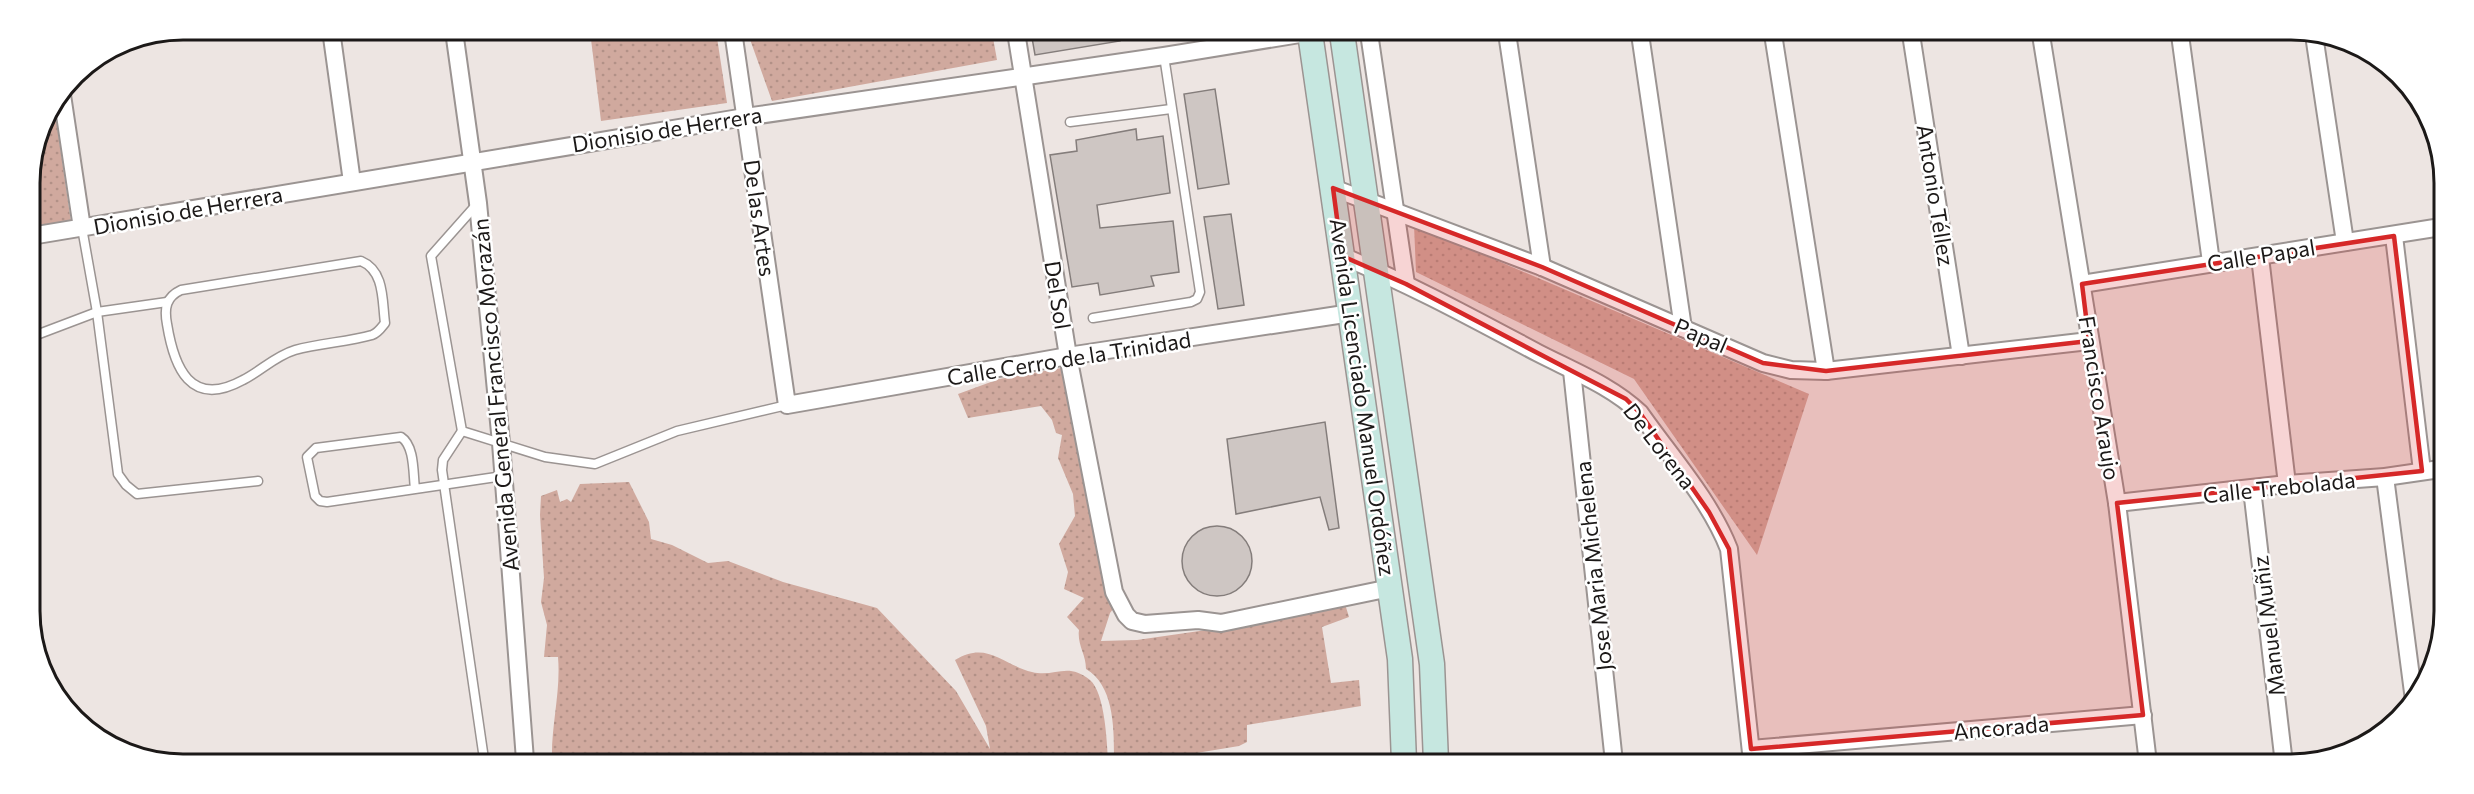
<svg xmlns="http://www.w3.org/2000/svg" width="2474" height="794" font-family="Commissioner,sans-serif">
<defs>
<pattern id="grass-dots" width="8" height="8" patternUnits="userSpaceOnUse" patternTransform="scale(1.5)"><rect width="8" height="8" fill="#d0a99e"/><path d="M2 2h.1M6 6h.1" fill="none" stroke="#b29187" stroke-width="1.8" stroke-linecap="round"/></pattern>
</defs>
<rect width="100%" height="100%" fill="#ede5e2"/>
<g fill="url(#grass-dots)">
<polygon points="590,31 716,31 727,103 601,121"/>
<polygon points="747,31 992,32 997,60 772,101"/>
<path d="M 54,105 L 71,222 L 31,228 C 30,184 30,142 54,105 Z"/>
<polygon points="1414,225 1809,394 1757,555 1634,379 1416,272"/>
<path d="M 1067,367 L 1104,567 L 1108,598 L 1117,604 L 1110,613 L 1101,641 L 1137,640 L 1248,624 L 1345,604 L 1349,617 L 1322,627 L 1331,683 L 1359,680 L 1361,706 L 1247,725 L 1247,742 L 1239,746 L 1148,761 L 1114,761 C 1114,731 1115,686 1086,669 C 1086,654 1077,645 1079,630 L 1067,617 L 1084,598 L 1064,589 L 1068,572 L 1059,544 L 1075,516 L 1073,494 L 1058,458 L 1062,435 L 1056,433 L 1052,420 L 1041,406 L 968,418 L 958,394 L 999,379 Z"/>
<path d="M 629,482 L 649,522 L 651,539 L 672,545 L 708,563 L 728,561 L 783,582 L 877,608 L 956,691 L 990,749 L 986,726 L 955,660 C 987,640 1003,665 1032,672 C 1055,678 1067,661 1090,680 C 1105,693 1107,742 1108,761 L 552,760 C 551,725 561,692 558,657 L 544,657 L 547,625 L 541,602 L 544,578 L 540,515 L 541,496 L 557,490 L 560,502 L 567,499 L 571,502 L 580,484 Z"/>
</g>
<g fill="#cec6c3" stroke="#847d7b" stroke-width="1.5">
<polygon points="1031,32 1119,32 1120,41 1035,55"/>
<polygon points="1215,89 1229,184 1198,189 1184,94"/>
<polygon points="1136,129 1137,140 1163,136 1170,193 1097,205 1100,228 1173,221 1179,272 1151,276 1154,286 1100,295 1098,283 1072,287 1050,155 1077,151 1076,140"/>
<polygon points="1231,214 1244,305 1218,309 1204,217"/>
<polygon points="1325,422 1339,528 1329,530 1320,497 1236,514 1227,439"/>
<circle cx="1217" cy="561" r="35"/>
</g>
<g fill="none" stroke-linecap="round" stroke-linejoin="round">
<g stroke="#9b9492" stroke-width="11">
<g id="lane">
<polyline points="1070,122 1171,109"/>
<polyline points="478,203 431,256 462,431 545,457 595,464 677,431 787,405"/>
<polyline points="82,228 97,312 118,474 126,485 137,494 258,481"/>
<path d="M 361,261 C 385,271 382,301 385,323 C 381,328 378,333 372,335 C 348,342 320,343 295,350 C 275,356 261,371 243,380 C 190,409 174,367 167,324 C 164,308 166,297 181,290 Z"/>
<polyline points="1093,318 1191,302 1197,299 1200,292 1164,56"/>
<polyline points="31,337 97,312 167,302"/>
<polyline points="462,431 443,460 442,470 484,759"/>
<path d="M 415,489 C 413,474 415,446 401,437 L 316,448 L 307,457 L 315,496 L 320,501 L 327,502 L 503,476"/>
</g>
</g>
<g stroke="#9b9492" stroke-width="20">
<g id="street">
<polyline points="331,30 352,182"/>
<polyline points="454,31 478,203 501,443 525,760"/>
<polyline points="733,31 787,405 1068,356 1351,313"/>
<polyline points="1016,32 1068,356 1114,592 1126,615 1132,621 1145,624 1198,620 1221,623 1390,588"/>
<polyline points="1369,33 1406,284"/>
<polyline points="1507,33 1542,267"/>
<polyline points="1640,34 1683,328"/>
<polyline points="1773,34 1826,371"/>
<polyline points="1911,34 1961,356"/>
<polyline points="2041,35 2117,503 2148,763"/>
<polyline points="2180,35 2211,262"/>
<polyline points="2314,35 2345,242"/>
<polyline points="62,95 82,228"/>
<polyline points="1333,188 1542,267 1763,363 1791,370 1826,371 2089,341"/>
<polyline points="31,236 745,117 1164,56 1306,33"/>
<polyline points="2394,236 2422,471"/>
<path d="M 1342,256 C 1410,284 1474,319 1538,353 C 1573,371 1612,386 1640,413 C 1670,456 1710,500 1729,549 L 1752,762"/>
<polyline points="2260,257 2287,484"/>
<polyline points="2082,284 2441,227"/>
<polyline points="1572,371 1614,762"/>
<polyline points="2385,477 2414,700"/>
<polyline points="2252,489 2284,764"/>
<polyline points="2117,503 2287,484 2385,477 2440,469"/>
<polyline points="1751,749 2143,715"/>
</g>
</g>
<g stroke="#9b9492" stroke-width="27">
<g id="secondary">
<polyline points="1310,33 1400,659 1404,762"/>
<polyline points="1342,33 1432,664 1436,762"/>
</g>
</g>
<use href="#lane" stroke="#fff" stroke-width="8"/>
<use href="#street" stroke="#fff" stroke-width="16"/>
<use href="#secondary" stroke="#c6e7e0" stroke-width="24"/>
</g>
<path fill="#d62828" fill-opacity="0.2" stroke="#d62828" stroke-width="4.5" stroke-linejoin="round" d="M 1333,188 L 1542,267 L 1763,363 L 1826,371 L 2089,341 L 2082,284 L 2394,236 L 2422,471 L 2117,503 L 2143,715 L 1751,749 L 1729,549 L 1709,512 L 1640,413 L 1626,399 L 1572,371 L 1406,284 L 1342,256 Z"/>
<g text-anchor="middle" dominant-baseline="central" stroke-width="5" stroke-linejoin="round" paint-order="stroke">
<g font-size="22" fill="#1c1918" stroke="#fff">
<text transform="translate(667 129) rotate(-9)">Dionisio de Herrera</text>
<text transform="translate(1936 195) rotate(81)">Antonio Téllez</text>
<text transform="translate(188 210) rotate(-10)">Dionisio de Herrera</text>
<text transform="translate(760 218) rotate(82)">De las Artes</text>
<text transform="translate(2261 255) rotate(-9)">Calle Papal</text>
<text transform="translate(1058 295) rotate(81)">Del Sol</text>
<text transform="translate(1701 335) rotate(23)">Papal</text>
<text transform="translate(1069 358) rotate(-9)">Calle Cerro de la Trinidad</text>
<text transform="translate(495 395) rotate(-95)">Avenida General Francisco Morazán</text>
<text transform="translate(1363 397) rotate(82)">Avenida Licenciado Manuel Ordóñez</text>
<text transform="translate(2100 398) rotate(81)">Francisco Araujo</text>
<text transform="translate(1660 446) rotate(52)">De Lorena</text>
<text transform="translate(2279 487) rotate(-6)">Calle Trebolada</text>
<text transform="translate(1593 566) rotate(-96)">Jose Maria Michelena</text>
<text transform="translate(2268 626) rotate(-97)">Manuel Muñiz</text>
<text transform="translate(2001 727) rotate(-5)">Ancorada</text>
</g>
</g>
<path d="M0 0H2474V794H0ZM183 40H2291A143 143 0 0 1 2434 183V611A143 143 0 0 1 2291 754H183A143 143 0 0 1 40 611V183A143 143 0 0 1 183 40Z" fill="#fff" fill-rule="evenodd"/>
<path fill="none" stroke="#1c1918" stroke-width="3" d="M183 40H2291A143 143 0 0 1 2434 183V611A143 143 0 0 1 2291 754H183A143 143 0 0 1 40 611V183A143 143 0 0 1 183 40Z"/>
</svg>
